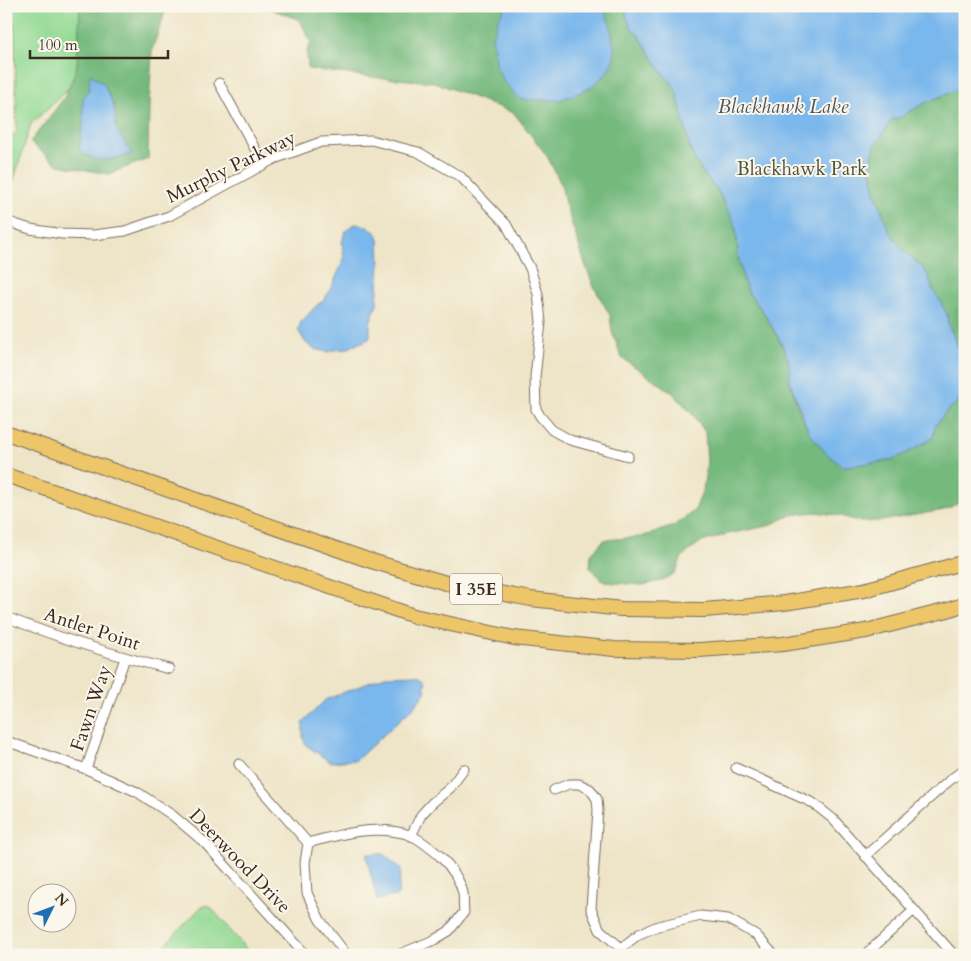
<svg xmlns="http://www.w3.org/2000/svg" width="971" height="961" font-family="Cardo,serif">
<rect width="100%" height="100%" fill="#fbf7ec"/>
<filter id="ink" filterUnits="userSpaceOnUse"><feTurbulence type="fractalNoise" baseFrequency=".02" numOctaves="2"/><feDisplacementMap in="SourceGraphic" scale="10" xChannelSelector="R" yChannelSelector="G"/><feConvolveMatrix kernelMatrix="1 2 1 2 8 2 1 2 1" color-interpolation-filters="sRGB"/></filter>
<filter id="wash" filterUnits="userSpaceOnUse"><feTurbulence type="fractalNoise" baseFrequency=".0096" numOctaves="4" result="noise"/><feDisplacementMap in="SourceGraphic" scale="20" xChannelSelector="R" yChannelSelector="G"/><feGaussianBlur stdDeviation="1.12" result="paint"/><feColorMatrix in="noise" values="0 0 0 0 0 0 0 0 0 0 0 0 0 0 0 0 0 1.4 0 .05"/><feComposite in="paint" operator="in"/></filter>
<g filter="url(#wash)">
<rect width="100%" height="100%" fill="#eee5c8"/>
<g fill="#92d993" stroke="#668258">
<polygon points="14,6 143,6 105,54 31,124 6,205 6,142 17,131"/>
<polygon points="209,905 247,950 242,955 170,955 163,947 201,907"/>
</g>
<g fill="#75b97d" stroke="#58724e">
<polygon points="80,6 167,6 152,50 149,106 148,159 109,174 58,165 30,142 55,110 65,96 72,80 77,65"/>
<path d="M 263,6 L 627,6 L 626,15 L 632,29 L 638,34 L 661,71 L 671,82 L 677,93 L 690,148 L 695,160 L 702,171 L 718,191 L 733,220 L 736,229 L 739,260 L 744,282 L 750,295 L 764,313 L 784,348 L 788,359 L 790,372 L 789,379 C 796,399 801,425 816,441 C 825,450 836,458 846,466 L 888,461 L 934,430 L 934,426 L 945,413 L 959,401 L 961,394 L 962,365 L 959,349 L 948,323 L 947,315 L 932,288 L 928,275 L 921,266 L 903,251 L 889,231 L 875,192 L 871,171 L 872,159 L 875,145 L 886,130 L 888,125 L 893,119 C 900,119 905,114 911,111 C 928,100 947,95 965,86 L 965,500 L 944,510 L 881,521 L 861,522 L 841,516 L 816,512 L 791,515 L 768,526 L 728,534 L 699,543 L 682,557 L 675,573 L 661,581 L 642,585 L 604,582 L 590,567 L 591,554 L 604,540 L 641,537 L 674,526 L 695,510 L 703,490 L 707,461 L 705,432 L 694,416 L 672,392 L 622,358 L 612,332 L 610,315 L 594,287 L 585,264 L 565,203 L 561,184 L 547,156 L 514,113 L 434,82 L 381,78 L 308,69 L 307,52 L 311,42 L 300,20 Z"/>
</g>
<g fill="#7ab7ec" stroke="#5a7085">
<polygon points="506,6 600,6 605,12 610,24 614,48 614,58 607,73 590,88 574,95 559,100 522,100 515,95 502,79 497,68 492,37 499,18"/>
<path d="M 627,6 L 955,6 L 965,21 L 965,86 C 947,95 928,100 911,111 C 905,114 900,119 893,119 L 888,125 L 886,130 L 875,145 L 872,159 L 871,171 L 875,192 L 889,231 L 903,250 L 921,266 L 928,275 L 932,288 L 941,303 L 947,315 L 948,323 L 959,349 L 962,365 L 961,394 L 959,401 L 945,413 L 935,426 L 934,434 L 932,438 L 928,441 L 903,455 L 888,461 L 846,466 L 842,466 L 827,454 L 809,433 L 805,423 L 789,379 L 790,372 L 788,359 L 784,348 L 764,313 L 750,295 L 744,282 L 739,260 L 736,229 L 733,220 L 718,191 L 702,171 L 695,160 L 690,148 L 677,93 L 671,82 L 661,71 L 638,34 L 632,29 L 626,15 Z"/>
<path d="M 90,74 L 104,84 L 114,106 L 117,129 L 127,147 L 132,153 C 116,161 90,165 79,148 L 83,125 L 83,98 L 89,90 Z"/>
<polygon points="357,224 367,226 373,230 377,234 379,239 380,264 377,304 370,323 370,336 369,339 346,349 334,350 328,352 314,349 310,346 305,342 298,330 301,322 316,306 324,300 329,292 338,273 344,258 342,243 344,235 345,232 352,225"/>
<polygon points="416,675 423,678 426,682 424,687 426,689 424,694 414,707 356,760 330,762 306,745 303,738 303,722 325,700 385,676"/>
<polygon points="383,854 401,869 398,895 377,900 366,854"/>
</g>
</g>
<g filter="url(#ink)">
<g fill="none" stroke-linecap="round" stroke-linejoin="round">
<g stroke="#7a6b5a" stroke-width="11">
<g id="minor">
<polyline points="219,83 264,165"/>
<polyline points="6,221 30,229 62,234 94,235 125,231 169,216 274,159 321,142 371,140 418,152 461,177 506,224 530,268 538,294 541,322 535,377 536,409 540,416 552,430 570,440 628,456"/>
<path d="M 6,617 C 59,638 114,655 169,669"/>
<polyline points="6,741 86,769 137,792 172,815 204,842 306,955"/>
<polyline points="239,764 308,843"/>
<polyline points="736,768 813,803 833,819 954,955"/>
<polyline points="86,769 125,658"/>
<polyline points="554,790 569,784 579,784 590,789 597,799 598,810 591,909 600,930 621,948"/>
<polyline points="411,836 421,815 432,803 450,788 464,769"/>
<polyline points="865,856 950,780 965,769"/>
<path d="M 347,955 L 346,954 L 320,920 L 307,893 L 305,863 L 308,843 C 341,834 376,824 410,835 C 420,839 433,850 441,857 C 450,866 460,880 463,893 C 464,899 463,906 464,912 L 449,931 L 434,940 L 398,955"/>
<polyline points="616,955 621,948 639,934 658,926 701,916 728,919 756,935 774,955"/>
<polyline points="865,955 914,910"/>
</g>
</g>
<g stroke="#7a6b5a" stroke-width="16">
<g id="highway">
<polyline points="6,433 368,560 446,583 531,599 622,609 704,610 784,603 864,590 965,562"/>
<polyline points="6,475 414,616 514,638 614,649 699,650 783,644 866,631 948,610 965,604"/>
</g>
</g>
<use href="#minor" stroke="#fff" stroke-width="9"/>
<use href="#highway" stroke="#ecc669" stroke-width="14"/>
</g>
</g>
<g text-anchor="middle" dominant-baseline="central" stroke-width="4" stroke-linejoin="round" paint-order="stroke">
<rect fill="#fbf7ec" stroke="#75685c" stroke-width="1" x="450" y="573.5" width="52" height="31" rx="4"/>
<g font-size="18" font-weight="bold" fill="#3b2a1e">
<text x="476" y="589">I 35E</text>
</g>
<g font-size="19" fill="#3b2a1e" stroke="#fbf7ec">
<text transform="translate(231 167) rotate(-26)">Murphy Parkway</text>
<text transform="translate(92 629) rotate(18)">Antler Point</text>
<text transform="translate(91 708) rotate(-71)">Fawn Way</text>
<text transform="translate(240 861) rotate(46)">Deerwood Drive</text>
</g>
<g font-size="19" fill="#51563b" stroke="#fbf7ec">
<text x="802" y="169">Blackhawk Park</text>
</g>
<g font-size="20" font-style="italic" fill="#4e545c" stroke="#fbf7ec">
<text x="783" y="106">Blackhawk Lake</text>
</g>
</g>
<rect width="971" height="961" fill="none" stroke="#fbf7ec" stroke-width="25"/>
<g transform="translate(52 908) rotate(48)"><circle r="24" fill="#fbf7ec" stroke="#aea59a"/>
<path d="M0-4L9 19L0 12L-9 19Z" fill="#1f6fb2"/>
<text y="-8" font-size="14" font-weight="bold" text-anchor="middle" fill="#3b2a1e">N</text>
</g>
<path d="M30 50v8h138v-8" fill="none" stroke="#3b2a1e" stroke-width="2.5"/>
<text x="38" y="50" font-size="15" fill="#3b2a1e" stroke="#fbf7ec" stroke-width="4" paint-order="stroke">100 m</text>
</svg>
